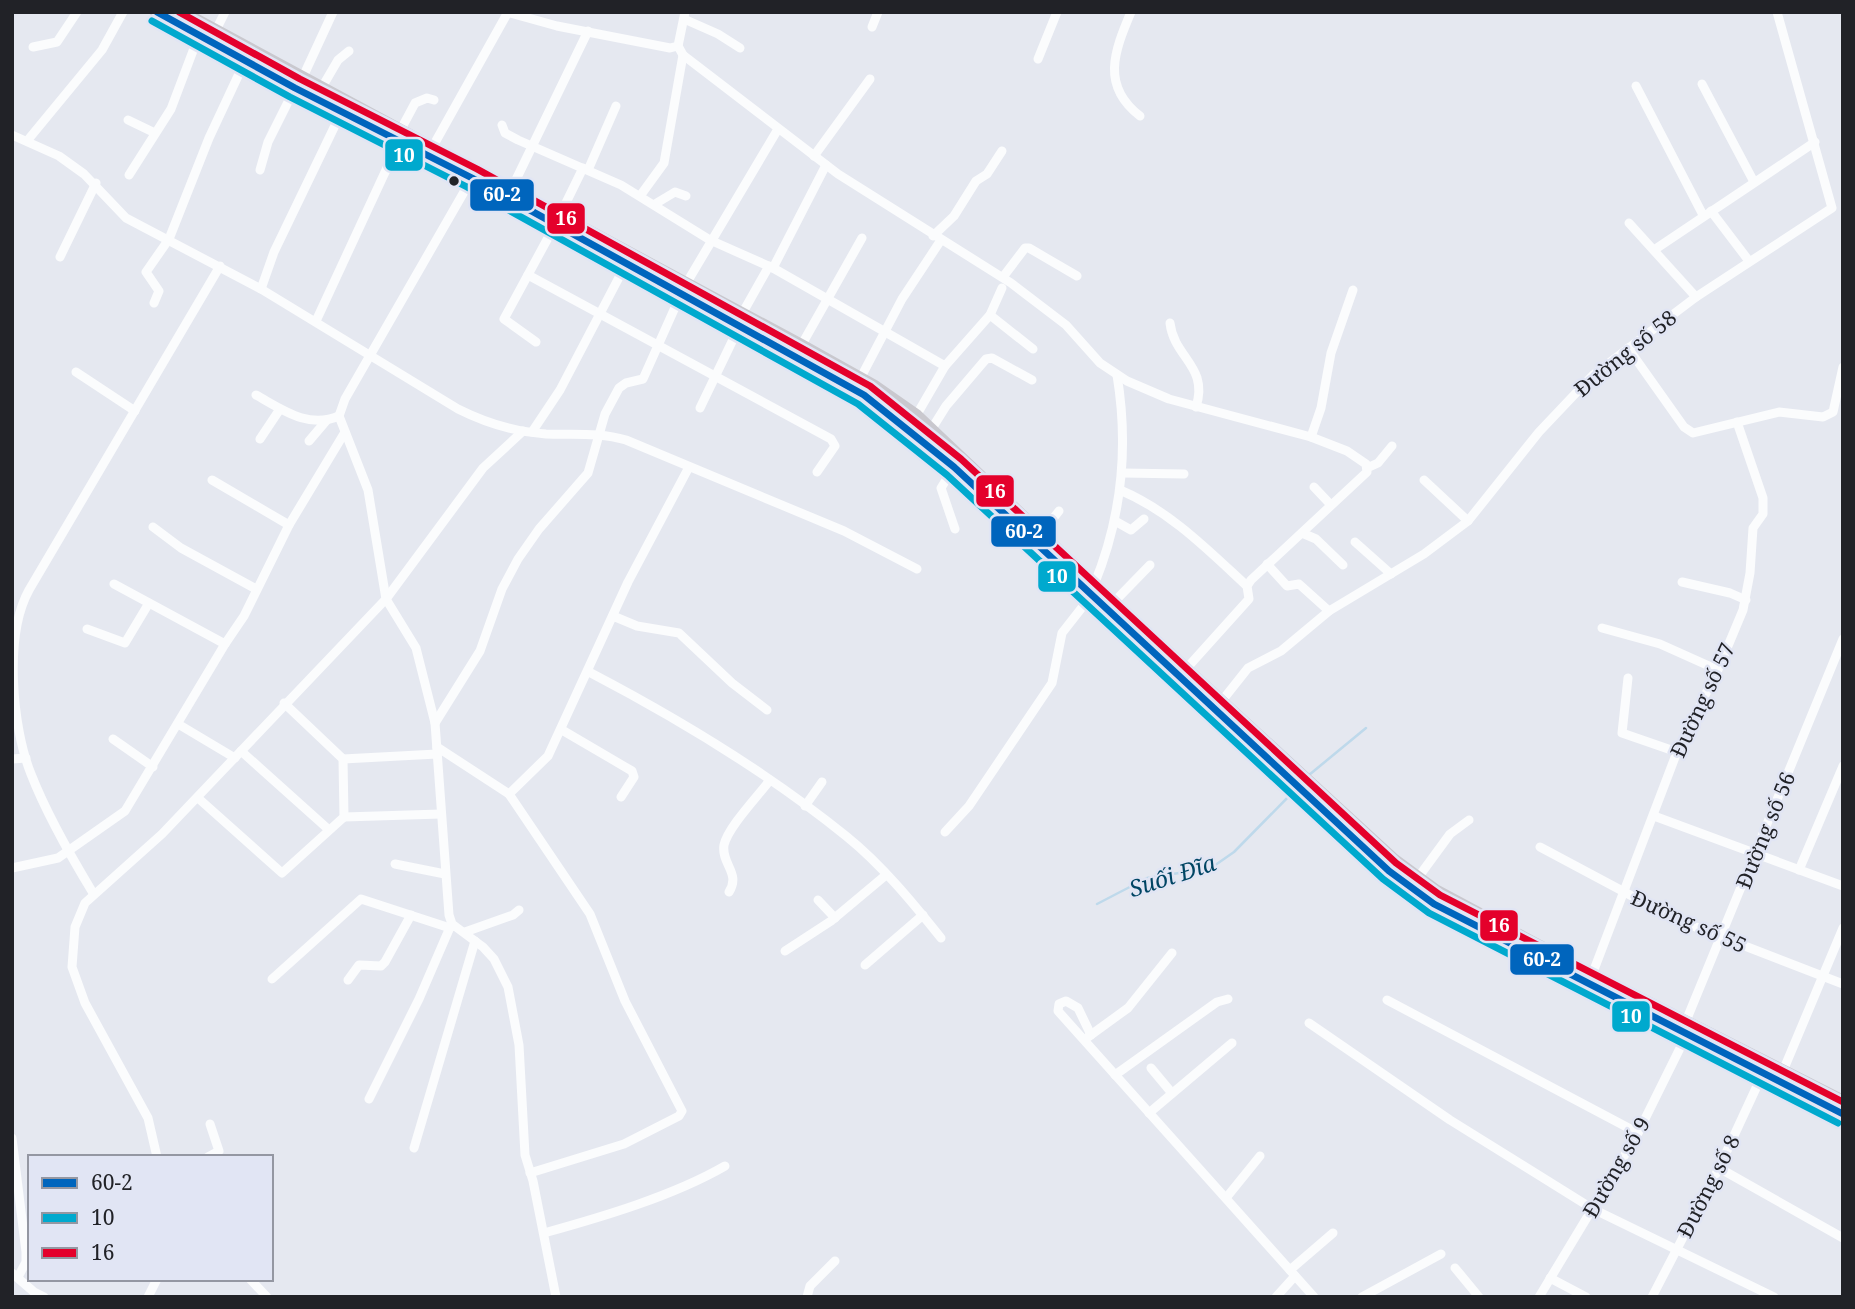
<svg xmlns="http://www.w3.org/2000/svg" width="1855" height="1309" font-family="'Noto Serif',serif">
<rect width="100%" height="100%" fill="#e5e8f0"/>
<g fill="none" stroke-linecap="round" stroke-linejoin="round">
<g stroke="#bed9eb" stroke-width="2.5">
<polyline points="1309,775 1366,728"/>
<polyline points="1097,904 1147,878 1211,868 1234,852 1295,790"/>
</g>
<g stroke="#fbfcfd" stroke-width="9">
<polyline points="507,12 557,26 670,48 678,46 685,12"/>
<path d="M 1131,12 C 1114,52 1101,86 1140,116"/>
<polyline points="684,19 718,34 740,48"/>
<polyline points="872,27 878,12"/>
<polyline points="215,32 225,12"/>
<polyline points="678,46 683,55 838,174 1011,283 1066,325 1100,363 1127,381 1169,399 1311,437 1347,451 1366,464 1367,472 1251,580 1247,586 1249,599 1186,669"/>
<polyline points="33,47 57,42 77,12"/>
<polyline points="1038,59 1057,12"/>
<polyline points="302,79 333,12"/>
<polyline points="1702,84 1754,182"/>
<polyline points="1636,86 1703,215"/>
<polyline points="321,89 338,60 349,51"/>
<polyline points="128,120 155,133"/>
<polyline points="502,125 505,133 518,140 621,185 710,240 773,268 945,366 916,416"/>
<polyline points="400,131 415,103 427,98 434,100"/>
<path d="M 12,135 L 59,156 L 84,174 L 126,218 L 261,289 L 458,409 C 486,423 514,432 546,434 C 573,435 600,432 626,440 L 844,531 L 917,569"/>
<polyline points="27,141 102,50 123,12"/>
<polyline points="432,148 508,12"/>
<polyline points="814,156 870,79"/>
<polyline points="260,170 268,142 295,88"/>
<polyline points="588,170 616,106"/>
<polyline points="129,175 171,109 199,35"/>
<polyline points="472,178 345,399 339,416 368,490 386,599 416,648 435,723 449,915 452,924 483,947 494,959 508,987 519,1045 525,1155 533,1181 556,1297"/>
<polyline points="511,190 588,31"/>
<polyline points="640,196 664,163 683,55"/>
<polyline points="655,204 675,192 686,196"/>
<polyline points="1711,211 1749,261"/>
<polyline points="560,215 583,168"/>
<polyline points="1629,223 1696,297"/>
<polyline points="933,236 954,216 976,181 987,174 1002,151"/>
<polyline points="1654,250 1815,142"/>
<polyline points="60,257 96,183"/>
<polyline points="773,268 826,165"/>
<polyline points="528,275 831,439 835,446 817,472"/>
<polyline points="1003,277 1025,248 1029,248 1077,276"/>
<polyline points="686,284 778,129"/>
<polyline points="261,289 274,252 341,113"/>
<polyline points="154,303 159,291 146,272 169,239 209,138 245,61"/>
<polyline points="742,314 769,266"/>
<polyline points="990,315 1002,288"/>
<polyline points="316,321 399,142"/>
<path d="M 1170,323 C 1174,358 1209,366 1196,407"/>
<polyline points="536,342 504,319 555,225"/>
<polyline points="801,346 862,238"/>
<polyline points="1628,348 1684,427 1693,433 1779,412 1823,417 1833,412 1843,367"/>
<polyline points="945,366 990,315 1033,349"/>
<polyline points="76,372 135,411"/>
<polyline points="860,379 902,299 941,240"/>
<path d="M 256,395 C 283,410 308,429 339,416"/>
<polyline points="700,408 740,325"/>
<polyline points="931,430 946,406 986,359 992,358 1032,380"/>
<polyline points="532,432 560,390 626,264"/>
<polyline points="1311,437 1321,408 1331,353 1353,290"/>
<polyline points="260,439 280,409"/>
<polyline points="309,441 326,421"/>
<polyline points="954,467 941,488 955,529"/>
<polyline points="1367,468 1378,463 1392,446"/>
<polyline points="1123,473 1184,474"/>
<polyline points="212,480 289,525"/>
<polyline points="1424,480 1468,521"/>
<polyline points="1314,487 1331,505"/>
<path d="M 1120,490 C 1170,511 1208,550 1247,586"/>
<polyline points="1115,521 1131,530 1144,519"/>
<polyline points="153,527 181,548 256,589"/>
<polyline points="1302,533 1316,539 1343,565"/>
<polyline points="1040,535 1059,511"/>
<polyline points="1355,542 1391,574"/>
<polyline points="1267,564 1287,586 1299,584 1329,611"/>
<polyline points="1682,582 1730,593 1746,600"/>
<polyline points="114,584 225,644 244,616 289,525 345,432"/>
<path d="M 1094,585 C 1122,517 1129,448 1117,375"/>
<polyline points="1113,603 1150,565"/>
<polyline points="613,616 637,626 679,633 732,683 767,710"/>
<polyline points="1602,628 1660,644 1718,670"/>
<polyline points="87,629 125,643 149,603"/>
<path d="M 589,672 C 679,719 767,772 846,836 C 882,865 913,903 941,938"/>
<polyline points="1628,678 1622,733 1677,752"/>
<polyline points="1221,702 1248,668 1281,651 1329,611 1424,554 1468,521 1539,432 1593,375 1696,297 1832,208 1777,12"/>
<polyline points="435,723 480,651 502,589 518,559 539,529 588,473 605,414 619,388 626,383 643,379 681,294"/>
<polyline points="178,724 235,758"/>
<polyline points="562,730 632,771 634,777 621,797"/>
<polyline points="113,739 153,767"/>
<polyline points="437,747 509,794"/>
<polyline points="241,751 328,829"/>
<polyline points="12,759 26,758"/>
<polyline points="343,759 437,754"/>
<polyline points="198,798 282,873 344,817 343,759 284,703"/>
<polyline points="805,806 822,782"/>
<polyline points="1654,816 1843,886"/>
<polyline points="344,817 441,814"/>
<polyline points="945,832 969,806 1052,683 1062,633 1091,596"/>
<polyline points="1540,847 1675,919 1843,984"/>
<polyline points="395,864 445,874"/>
<polyline points="12,868 58,858 125,811 225,644"/>
<polyline points="1799,870 1843,766"/>
<polyline points="1417,879 1450,834 1469,820"/>
<path d="M 729,892 C 741,873 721,864 724,845 C 728,827 758,796 770,780"/>
<path d="M 93,893 C 70,855 47,815 31,774 C 12,727 4,635 29,590 L 220,266"/>
<polyline points="818,900 835,918"/>
<polyline points="465,932 513,915 519,910"/>
<polyline points="785,951 831,921 886,875"/>
<polyline points="865,965 923,915"/>
<polyline points="1592,975 1677,752 1720,665 1743,610 1750,573 1753,528 1763,514 1763,498 1737,422"/>
<polyline points="272,979 361,899 450,928"/>
<polyline points="348,980 359,965 381,966 385,962 411,915"/>
<polyline points="1387,1000 1638,1133"/>
<polyline points="1686,1021 1843,639"/>
<polyline points="1309,1023 1450,1120 1593,1209 1774,1297"/>
<polyline points="1091,1035 1078,1008 1066,1001 1059,1004 1058,1011 1314,1297"/>
<polyline points="1088,1037 1128,1008 1172,953"/>
<polyline points="1151,1068 1171,1092"/>
<polyline points="1783,1071 1843,928"/>
<polyline points="1115,1075 1217,1002 1228,999"/>
<polyline points="369,1099 419,999 451,925"/>
<polyline points="1149,1113 1232,1043"/>
<polyline points="12,1138 26,1252 26,1262 18,1277"/>
<polyline points="414,1148 475,941"/>
<polyline points="157,1157 148,1118 85,1003 72,967 75,927 85,903 162,834 386,599 483,468 523,431"/>
<polyline points="208,1157 219,1151 210,1124"/>
<polyline points="1719,1168 1843,1238"/>
<polyline points="530,1173 624,1144 679,1116 682,1111 625,1001 590,914 509,794 548,756 628,582 689,467"/>
<polyline points="1226,1198 1260,1156"/>
<path d="M 544,1233 C 602,1217 673,1196 725,1166"/>
<polyline points="1455,1268 1479,1297"/>
<polyline points="1290,1270 1333,1233"/>
<polyline points="12,1273 34,1292 44,1297"/>
<polyline points="1550,1278 1586,1297"/>
<polyline points="250,1279 267,1297"/>
<polyline points="148,1297 157,1279"/>
<polyline points="807,1297 810,1286 835,1261"/>
<polyline points="1276,1297 1295,1276"/>
<polyline points="1362,1297 1441,1254"/>
<polyline points="1539,1297 1638,1133 1687,1034"/>
<polyline points="1652,1297 1719,1168 1763,1073"/>
</g>
<g stroke="#c9c8ce" stroke-width="14">
<polyline points="157,12 295,88 472,178 864,395 954,467 1389,871 1434,904 1843,1114"/>
<polyline points="180,12 428,146"/>
<polyline points="520,195 801,346 873,386 916,416 1094,585 1393,860 1435,891 1547,951"/>
<polyline points="1600,979 1843,1102"/>
</g>
<g stroke="#e1e5f4" stroke-width="12">
<polyline id="bus-1" points="157,12 295,88 472,178 864,395 954,467 1389,871 1434,904 1843,1114"/>
</g>
<g stroke="#e1e5f4" stroke-width="12">
<polyline id="bus-2" points="152,21 290,97 467,187 858,404 947,475 1383,879 1429,913 1838,1123"/>
</g>
<g stroke="#e1e5f4" stroke-width="12">
<polyline id="bus-3" points="179,12 300,79 477,169 870,386 961,459 1396,863 1440,895 1843,1102"/>
</g>
<use href="#bus-1" stroke="#0065bd" stroke-width="7"/>
<use href="#bus-2" stroke="#00a9ce" stroke-width="7"/>
<use href="#bus-3" stroke="#e4002b" stroke-width="7"/>
</g>
<circle fill="#212227" stroke="#e1e5f4" stroke-width="2.5" cx="454" cy="181" r="6"/>
<g text-anchor="middle" dominant-baseline="central" stroke-width="5" stroke-linejoin="round" paint-order="stroke">
<g font-size="21" fill="#212227" stroke="#e1e5f4">
<text transform="translate(1625 353) rotate(-39)">Đường số 58</text>
<text transform="translate(1702 700) rotate(-65)">Đường số 57</text>
<text transform="translate(1765 830) rotate(-68)">Đường số 56</text>
<text transform="translate(1689 921) rotate(24)">Đường số 55</text>
<text transform="translate(1616 1167) rotate(-60)">Đường số 9</text>
<text transform="translate(1708 1186) rotate(-63)">Đường số 8</text>
</g>
<g font-size="23" font-style="italic" fill="#004564" stroke="#e1e5f4">
<text transform="translate(1172 875) rotate(-18)">Suối Đĩa</text>
</g>
</g>
<g stroke="#e1e5f4" stroke-width="2.5">
<rect x="384" y="138" width="40" height="34" rx="7" fill="#00a9ce"/>
<rect x="469" y="178" width="66" height="34" rx="7" fill="#0065bd"/>
<rect x="546" y="202" width="40" height="33" rx="7" fill="#e4002b"/>
<rect x="975" y="474" width="40" height="34" rx="7" fill="#e4002b"/>
<rect x="990" y="515" width="67" height="33" rx="7" fill="#0065bd"/>
<rect x="1037" y="560" width="40" height="33" rx="7" fill="#00a9ce"/>
<rect x="1479" y="909" width="40" height="33" rx="7" fill="#e4002b"/>
<rect x="1509" y="943" width="66" height="33" rx="7" fill="#0065bd"/>
<rect x="1611" y="1000" width="40" height="33" rx="7" fill="#00a9ce"/>
</g>
<g font-size="19" text-anchor="middle" font-weight="bold" fill="#fff">
<text x="404" y="162">10</text>
<text x="502" y="201">60-2</text>
<text x="566" y="225">16</text>
<text x="995" y="498">16</text>
<text x="1024" y="538">60-2</text>
<text x="1057" y="583">10</text>
<text x="1499" y="932">16</text>
<text x="1542" y="966">60-2</text>
<text x="1631" y="1023">10</text>
</g>
<rect width="1855" height="1309" fill="none" stroke="#212227" stroke-width="28"/>
<rect x="28" y="1155" width="245" height="126" fill="#e1e5f4" stroke="#9497a2" stroke-width="2"/>
<rect x="42" y="1178" width="35" height="10" fill="#0065bd" stroke="#9497a2" stroke-width="2"/>
<text x="91" y="1190" font-size="21" fill="#212227">60-2</text>
<rect x="42" y="1213" width="35" height="10" fill="#00a9ce" stroke="#9497a2" stroke-width="2"/>
<text x="91" y="1225" font-size="21" fill="#212227">10</text>
<rect x="42" y="1248" width="35" height="10" fill="#e4002b" stroke="#9497a2" stroke-width="2"/>
<text x="91" y="1260" font-size="21" fill="#212227">16</text>
</svg>
